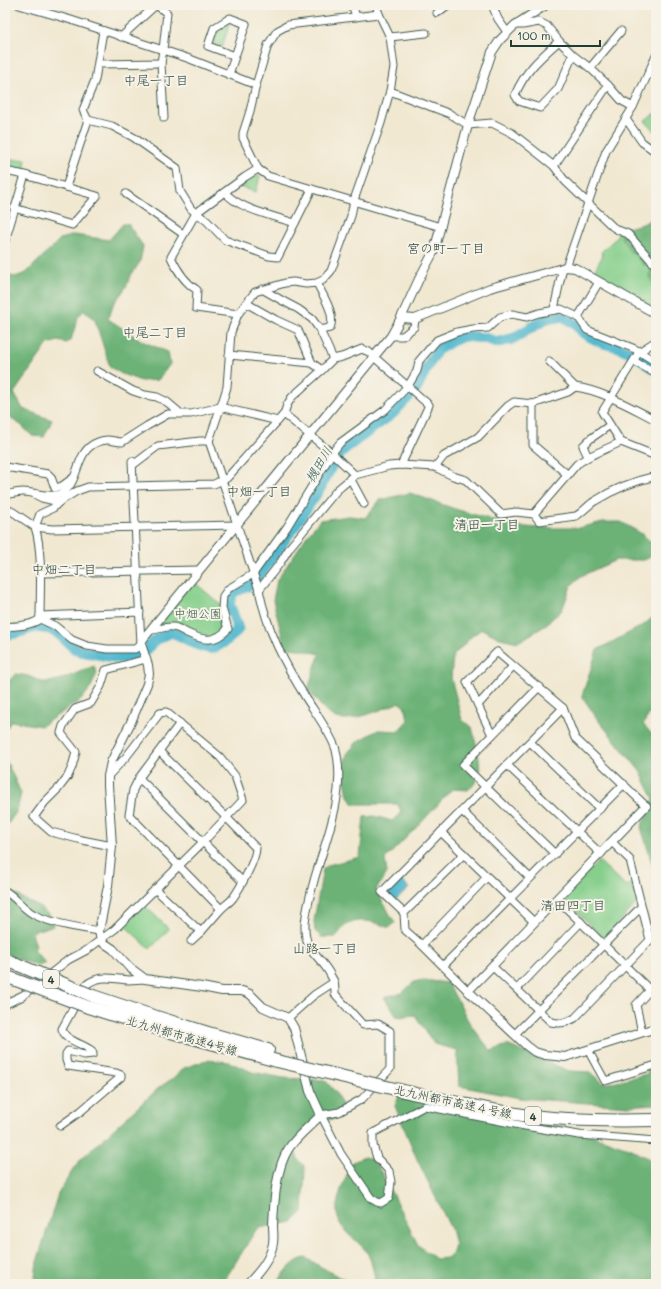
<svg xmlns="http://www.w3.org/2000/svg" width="661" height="1289" font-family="Mali,'Klee One',sans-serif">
<rect width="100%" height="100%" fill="#f7f3e8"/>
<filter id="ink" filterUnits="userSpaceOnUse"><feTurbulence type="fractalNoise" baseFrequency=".025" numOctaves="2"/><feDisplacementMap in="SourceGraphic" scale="8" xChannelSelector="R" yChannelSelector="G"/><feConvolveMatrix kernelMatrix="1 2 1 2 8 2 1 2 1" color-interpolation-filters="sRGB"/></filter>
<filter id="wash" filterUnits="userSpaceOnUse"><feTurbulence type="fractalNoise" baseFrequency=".012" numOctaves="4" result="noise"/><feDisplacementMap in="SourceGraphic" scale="16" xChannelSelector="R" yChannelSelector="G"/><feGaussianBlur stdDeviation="0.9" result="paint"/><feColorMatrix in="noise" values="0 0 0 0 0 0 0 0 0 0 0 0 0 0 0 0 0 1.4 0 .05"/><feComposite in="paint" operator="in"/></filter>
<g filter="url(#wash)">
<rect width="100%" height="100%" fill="#f1e8d1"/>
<g fill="#85cf8b" stroke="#528660">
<polygon points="230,22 222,48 213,44 216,29"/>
<polygon points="656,113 656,130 654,131 645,121"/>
<polygon points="12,158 15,160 26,159 24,173 12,171 10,167"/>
<polygon points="254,176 260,176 256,192 237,186 250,177"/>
<polygon points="618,232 627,236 656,269 656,309 593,273 603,255 601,252 616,238"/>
<polygon points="193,581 220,604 225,628 222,632 208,638 156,627"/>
<polygon points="599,861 625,886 632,884 637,903 604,938 562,898"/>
<polygon points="144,905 169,929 150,949 124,925"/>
</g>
<g fill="#6cb277" stroke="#467856">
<polygon points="656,216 656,288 649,276 651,270 648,264 643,265 637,256 630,251 621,237 626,228 643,224"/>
<polygon points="123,224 128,224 143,246 140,262 131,275 126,287 113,305 108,319 144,342 168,352 170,364 158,380 141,381 122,374 110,367 95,320 84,310 78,317 71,340 66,343 58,341 48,344 14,393 23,409 52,420 44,437 32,436 21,425 5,415 5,274 15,277 26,273 60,239 74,235 109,240"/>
<path d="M 410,493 L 455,509 L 513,526 L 539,528 L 578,528 L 603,522 L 621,522 L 642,534 L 656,547 L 649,558 L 643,560 L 616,560 L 581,576 L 571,586 L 562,610 L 543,627 L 518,642 L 500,638 L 482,629 L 473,635 L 453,656 L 451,678 L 462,720 L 472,727 C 475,741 484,767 477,780 C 475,784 471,787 468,790 L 452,789 L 420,824 L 385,859 L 387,873 L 376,890 L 395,923 L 389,928 C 376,922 357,916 344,927 C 341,930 338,934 336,937 L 321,937 L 315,931 L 314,921 L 323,869 L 328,865 L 360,857 L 364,817 L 374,816 L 392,821 L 401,812 L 398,804 L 354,804 L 348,796 L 343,769 L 347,754 L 357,742 L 378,730 L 398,731 L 408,720 L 406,709 L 400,702 C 385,708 348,725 334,717 C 325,713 315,698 308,690 L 314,669 L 320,654 L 300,649 L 285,648 L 273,600 L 277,580 L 309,533 L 320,520 L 349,516 L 365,518 L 380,500 Z"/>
<polygon points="656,615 656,704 643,724 656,739 656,887 652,863 641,827 654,799 640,771 598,720 582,696 597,650 642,626"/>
<polygon points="94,666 97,673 91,687 81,700 41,726 11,721 5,731 5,684 16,674 28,676 42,682 50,682 65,678"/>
<polygon points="5,758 21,793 17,811 5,828"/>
<polygon points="5,892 14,893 25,900 38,906 49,915 53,926 31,932 36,945 34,950 45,963 39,966 14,958 5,953"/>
<polygon points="423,980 448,983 470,1024 491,1051 507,1045 569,1071 591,1072 604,1084 647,1074 648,1069 656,1063 656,1104 628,1106 520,1098 459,1086 457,1050 434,1044 415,1015 397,1017 384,997 402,993 414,982"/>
<path d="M 207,1060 L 229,1062 L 252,1072 L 283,1078 L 325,1080 L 336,1093 L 343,1107 L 335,1119 C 309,1120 305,1126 294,1148 L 299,1161 L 305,1166 L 303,1212 L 292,1222 L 259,1228 L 256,1230 L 222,1284 L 34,1284 L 37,1262 L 58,1194 L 74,1168 L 82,1158 L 160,1087 L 172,1079 L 184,1068 Z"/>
<path d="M 405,1094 L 427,1101 L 433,1107 L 512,1118 L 574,1129 L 631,1149 L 653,1161 L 656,1164 L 656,1284 L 276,1284 C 284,1274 293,1259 306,1258 C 328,1270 347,1286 372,1283 L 375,1278 C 373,1270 371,1258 366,1251 C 358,1240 342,1233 338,1218 C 333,1203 346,1176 353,1162 L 364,1157 L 371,1159 L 380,1170 L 418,1245 L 436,1259 L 447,1258 L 453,1252 L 455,1244 L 451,1229 L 417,1159 L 395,1106 L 399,1096 Z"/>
</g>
<polygon fill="#50b7ce" stroke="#387a81" points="400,879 409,888 395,901 387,892"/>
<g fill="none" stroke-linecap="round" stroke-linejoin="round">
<path stroke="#50b7ce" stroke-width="11" d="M 5,636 L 36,627 L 50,629 L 59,634 L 74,648 L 81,651 L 119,658 L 139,656 L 157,639 L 171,632 C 182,635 202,650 213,648 C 217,647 220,644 224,642 C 230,638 234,635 238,629 L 229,603 L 233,592 L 251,585 L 268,564 L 319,490 L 332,465 L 344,449 L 393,413 L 417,388 L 425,371 L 437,350 L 452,341 L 463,336 L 484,338 L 497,342 L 512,339 L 546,319 L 563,316 L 575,324 L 585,334 L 603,343 L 618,347 L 633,353 L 656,370"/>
</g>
</g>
<g filter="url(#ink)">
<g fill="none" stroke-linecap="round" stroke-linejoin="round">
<g stroke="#3e574c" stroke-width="9">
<g id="minor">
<polyline points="19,5 68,19 163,50 161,63 164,118"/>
<polyline points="156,5 167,13 163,50 190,59 256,85"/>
<polyline points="346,5 353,7 356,17"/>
<path d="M 376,5 L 379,14 L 390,37 L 394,67 L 390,91 L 381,123 L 354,200 L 351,216 L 331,271 L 323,280 L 317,283 L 306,284 L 293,282 L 285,283 L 255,292 L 238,314 L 231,332 L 227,387 L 224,397 L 209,441 L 259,590 C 267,630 284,663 306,698 C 314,711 332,735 336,750 C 346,792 327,837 315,877 C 311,892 306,909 305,925 C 304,952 319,954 330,974 C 331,977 334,980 334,982 C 335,986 335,991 335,994 L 363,1025 L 378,1024 L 390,1031 L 390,1069 L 362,1099 L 339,1112 L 321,1115 L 341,1154 L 371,1198 L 377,1202 L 381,1203 L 389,1198 L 391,1182 L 389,1171 L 377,1158 L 373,1145 L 373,1133 L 425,1106 L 525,1126 L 579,1135 L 656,1141"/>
<polyline points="492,5 498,19 507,32"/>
<polyline points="437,13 448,5"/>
<polyline points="379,14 288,25 277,31 268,45 256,85 250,111 243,133 243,138 258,169 268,176 441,227"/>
<polyline points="515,25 523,25 539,22 547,26 559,41 573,55 590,68 608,85 622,101 633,107"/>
<polyline points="121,37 156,5"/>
<polyline points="390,37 426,33"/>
<path d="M 559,41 C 540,58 525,71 515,95 L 519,101 L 540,108 L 558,89 L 573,55"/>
<polyline points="99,64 161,63"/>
<polyline points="590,68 621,31"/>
<polyline points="229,74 246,24 230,18 214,28 208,46 235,56"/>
<polyline points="390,91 450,114 468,125 492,123 512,133 554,166 565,181 613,227 618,230 628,234 656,266"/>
<polyline points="626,119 642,142 656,152"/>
<polyline points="88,120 112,126 133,137 177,168 180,191 191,209 207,221 225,240 269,256 278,257 312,189"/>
<polyline points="554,166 608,85"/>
<polyline points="5,171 25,175"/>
<path d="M 225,192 C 236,208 276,217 295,223"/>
<polyline points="126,194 183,234"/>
<polyline points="14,208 72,225 97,196 66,187"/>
<polyline points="5,241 25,175 66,187 88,120 83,110 95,80 103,31"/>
<polyline points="566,267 606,151 633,107 656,56"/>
<path d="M 262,289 L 283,301 L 298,309 L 312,319 L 320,330 L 330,328 C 336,314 323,296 317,283"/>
<polyline points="246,303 276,320 298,330 312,363"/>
<polyline points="554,309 563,267"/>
<path d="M 238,314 L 196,308 L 197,290 C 184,282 177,270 171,257 L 196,213 L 245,177 L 258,169"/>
<polyline points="578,317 599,282"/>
<polyline points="320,330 333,359"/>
<polyline points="391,336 403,336 414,327 415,319"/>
<polyline points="656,341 639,352 602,412 621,442 656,456"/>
<polyline points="229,355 312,363 322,370"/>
<polyline points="549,361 575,387"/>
<polyline points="634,361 656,374"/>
<polyline points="97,371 133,391 145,395 157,397 167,402 180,413"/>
<polyline points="533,404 533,445 568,475"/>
<polyline points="284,414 333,454 355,475"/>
<polyline points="588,457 583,446 590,439 610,425"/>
<polyline points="133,465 158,446 200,441 209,441"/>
<polyline points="5,467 48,474 51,477 55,488 62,486 73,478"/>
<path d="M 435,467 L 444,456 L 478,437 L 508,406 L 514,402 L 533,404 L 568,392 L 575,387 C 601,390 632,408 656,420"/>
<polyline points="350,478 364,504"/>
<polyline points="34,494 42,498 59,502 77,491 88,487 214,484 227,478 284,414 287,405 292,397 322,370 333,359 342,357 362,349 369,352 374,357 429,405 401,465"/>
<path d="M 5,495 C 11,494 17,492 23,492 C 34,492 50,498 60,494 C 81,485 73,451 98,442 C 101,441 104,440 107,440 C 112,440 117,442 122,442 L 147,426 L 168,414 L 191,414 L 220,407 L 278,421"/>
<polyline points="5,508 13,512 35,527 52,529 237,525"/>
<polyline points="534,514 577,464 588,457 621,442"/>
<polyline points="40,573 199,570"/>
<path d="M 259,590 L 280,563 L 290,547 L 337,490 L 355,475 L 389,466 L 401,465 L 435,467 L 453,476 L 466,480 L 501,514 L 516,512 L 534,514 L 539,521 L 576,516 C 583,512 588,505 595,501 C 614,489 634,481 656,476"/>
<polyline points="40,616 140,612"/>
<polyline points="40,619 55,626 72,640 87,646 107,649 135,649 141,644 132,461"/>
<path d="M 40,619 C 40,593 43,551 35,527 L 40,514 L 53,508 L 59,502"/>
<path d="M 5,627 C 16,626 31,626 40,619"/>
<path d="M 151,630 C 158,630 165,626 173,627 C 179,628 183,631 187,633 C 204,641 215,643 228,629 L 222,608 L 223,596 L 228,589 L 253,574 L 287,527 L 332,453 L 340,443 L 385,410 L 408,386 L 417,371 L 419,361 L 437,340 L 457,332 L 473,329 L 488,328 L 500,317 L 512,314 L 527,317 L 539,313 L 561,309 L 578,317 L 587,330 L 635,349 L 656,362"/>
<polyline points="539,687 463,765 555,854"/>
<polyline points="478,705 513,666"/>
<polyline points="492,735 467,682 497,652 563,708 575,738 646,806"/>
<polyline points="530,742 600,809"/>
<path d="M 160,752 L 226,817 L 256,848 C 256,860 240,888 233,898 C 230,902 225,905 221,909 L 129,815 L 133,790 L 139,778 L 180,723"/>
<polyline points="507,765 601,854"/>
<polyline points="139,778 242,881"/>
<polyline points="462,811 530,878"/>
<polyline points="441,832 534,922"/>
<polyline points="112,846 82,840 51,832 34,817 45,802 59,788 68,776 72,767 76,752 61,733 63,726 75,709 91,703 101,686 106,670 146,659"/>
<polyline points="464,854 404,913 405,930 422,945 468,991"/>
<polyline points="155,889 201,932 221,909"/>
<path d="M 5,891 C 17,898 24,911 37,916 C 54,924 80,928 99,931"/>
<polyline points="557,899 650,990 636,1005 642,1032"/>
<polyline points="404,913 382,892 563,708"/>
<polyline points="191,941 201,932"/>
<polyline points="422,945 487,877"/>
<polyline points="443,966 624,784"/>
<path d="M 492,966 L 551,1022 C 561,1024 566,1023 575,1018 L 650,940 L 630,860 L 612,842"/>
<polyline points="517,989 581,922"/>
<polyline points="22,996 68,960 87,950 115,929 203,842 243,800 235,776 220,757 166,712 160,713 126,757 108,776"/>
<polyline points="288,1018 314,995 334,982"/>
<polyline points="515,1034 641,907"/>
<polyline points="588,1050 605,1081 656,1065"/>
<path d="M 60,1126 L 81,1111 L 121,1077 L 121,1075 L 116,1073 L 68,1066 L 66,1060 L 66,1054 L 68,1051 L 84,1055 L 93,1054 L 92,1051 C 84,1044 65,1041 62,1029 L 86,985 C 99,974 113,979 129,980 C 134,980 139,979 145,979"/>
</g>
</g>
<g stroke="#3e574c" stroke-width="10">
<g id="tertiary">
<polyline points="401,318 415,319 490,288 566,267 575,268 656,314"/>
<polyline points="646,806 468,991 527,1046 535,1052 545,1055 565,1057 656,1028"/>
<polyline points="5,1004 22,996"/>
<path d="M 248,1284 C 258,1273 271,1259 273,1243 C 274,1237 273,1231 273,1225 C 274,1202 276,1167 289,1148 C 297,1136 310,1126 321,1115 L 310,1091 L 294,1028 L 288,1018 L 263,1007 L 250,994 L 242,991 L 222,991 L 202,987 L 145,979 L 129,967 L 113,949 L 101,941 L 99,931 L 108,886 L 112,846 L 108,785 L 108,776 L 111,762 L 131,722 L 147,684 L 149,674 L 148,665 L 141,644 L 143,639 L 391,336 L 401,318 L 419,279 L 434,251 L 468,125 L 492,52 L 500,40 L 515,25 L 546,5"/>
</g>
</g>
<g stroke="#3e574c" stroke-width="14">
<g id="motorway">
<path d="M 93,996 C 151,1016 209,1034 268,1050"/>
<polyline points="88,1007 145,1025 277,1061"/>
<path d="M 412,1093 C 449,1101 486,1110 523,1115 C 567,1121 611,1121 656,1120"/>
</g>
</g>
<use href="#minor" stroke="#fff" stroke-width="7"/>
<use href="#tertiary" stroke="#fff" stroke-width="8"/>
<use href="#motorway" stroke="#fff" stroke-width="12"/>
<g stroke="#3e574c" stroke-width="14" stroke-linecap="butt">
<g id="motorway-bridge">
<polyline points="9,961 93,996"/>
<polyline points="5,976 88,1007"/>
<polyline points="277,1061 412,1093"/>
</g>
</g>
<use href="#motorway-bridge" stroke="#fff" stroke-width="12"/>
</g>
</g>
<g text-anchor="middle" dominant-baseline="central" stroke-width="4" stroke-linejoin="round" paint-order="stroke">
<g fill="#f7f3e8" stroke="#60746a" stroke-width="1">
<rect x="43" y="970" width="16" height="18" rx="3"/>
<rect x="525" y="1107" width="16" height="18" rx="3"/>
</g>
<g font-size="11" font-weight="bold" fill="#1f3d34">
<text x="51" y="979">4</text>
<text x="533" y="1116">4</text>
</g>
<g font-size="12" fill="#335a45" stroke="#f7f3e8">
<text x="198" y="613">中畑公園</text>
</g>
<g font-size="12" fill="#1f3d34" stroke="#f7f3e8">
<text transform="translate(182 1035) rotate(16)">北九州都市高速4号線</text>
<text transform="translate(453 1101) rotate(12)">北九州都市高速４号線</text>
</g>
<g font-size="13" fill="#1f3d34" stroke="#f7f3e8">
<text x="156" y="79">中尾一丁目</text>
<text x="446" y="247">宮の町一丁目</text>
<text x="155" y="331">中尾二丁目</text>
<text x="259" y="490">中畑一丁目</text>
<text x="487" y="523">清田一丁目</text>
<text x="64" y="568">中畑二丁目</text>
<text x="573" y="904">清田四丁目</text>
<text x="325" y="947">山路一丁目</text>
</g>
<g font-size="13" font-style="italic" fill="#2b5c5a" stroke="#f7f3e8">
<text transform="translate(318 464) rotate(-59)">槻田川</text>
</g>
</g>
<rect width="661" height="1289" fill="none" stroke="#f7f3e8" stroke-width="20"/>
<path d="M511 40v6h89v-6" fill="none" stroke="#1f3d34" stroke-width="2"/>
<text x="517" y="40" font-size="12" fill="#1f3d34" stroke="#f7f3e8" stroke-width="3" paint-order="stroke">100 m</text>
</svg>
